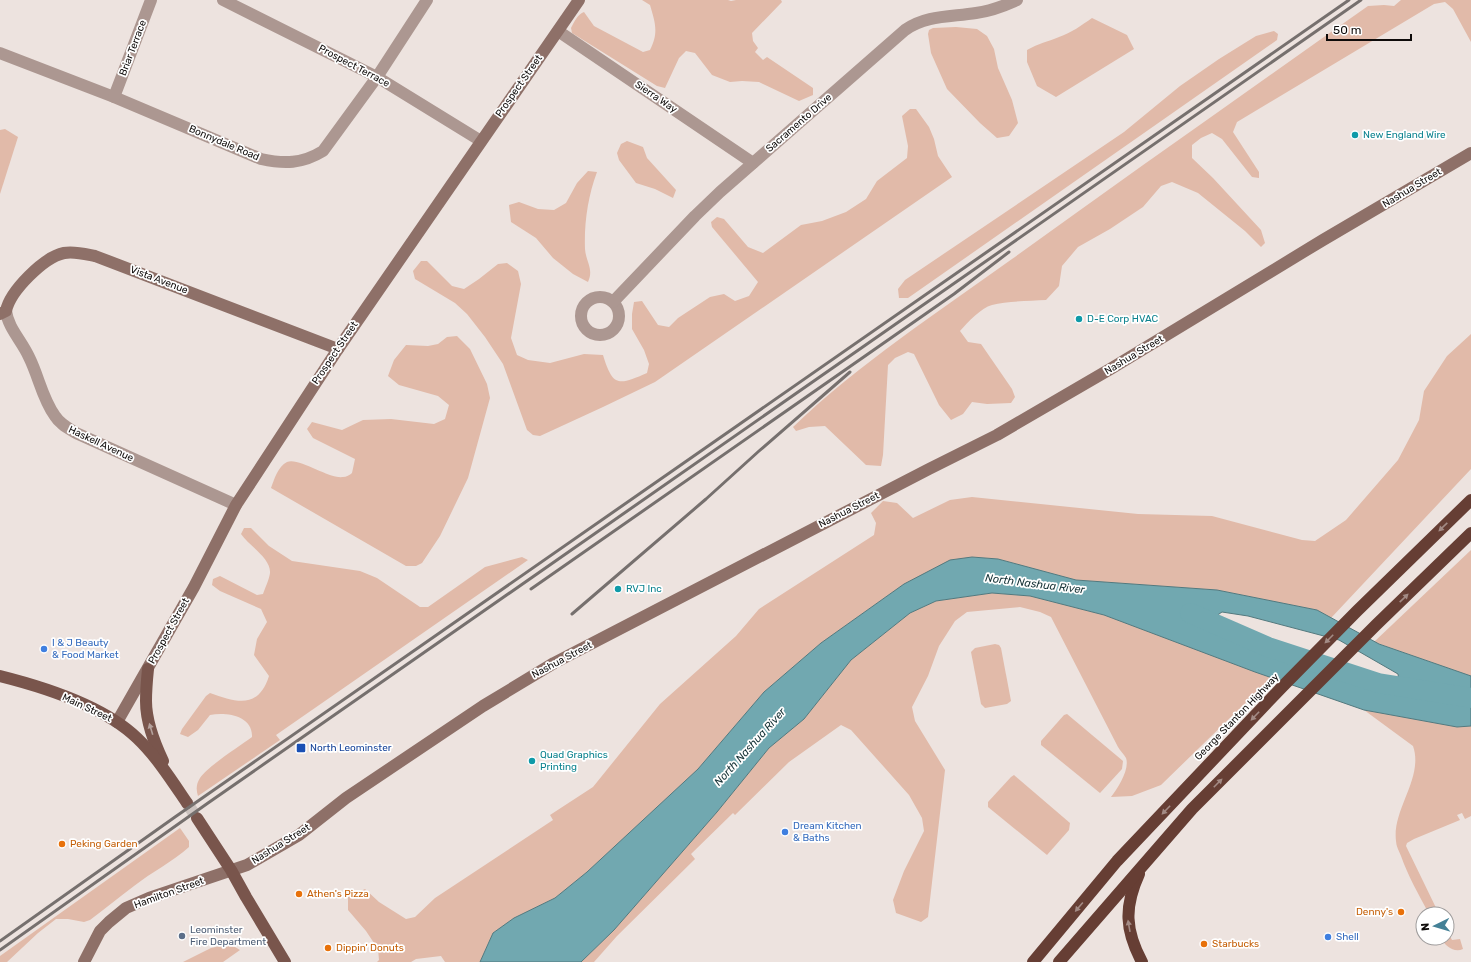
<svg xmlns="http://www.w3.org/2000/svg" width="1471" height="962" font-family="Rubik,sans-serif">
<rect width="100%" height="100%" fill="#ede3df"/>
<g fill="#e1baa9">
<path d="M 642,0 L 728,0 L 731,1 L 736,0 L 781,0 L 782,2 L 752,33 L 753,41 L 758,48 L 755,52 L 763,60 L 767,57 L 813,88 L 813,95 L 799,101 L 759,82 L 742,81 L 730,82 L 712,75 L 695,53 L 686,51 L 679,58 L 665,88 L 657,86 L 572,33 L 571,28 C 574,22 578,14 584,12 L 594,26 L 643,52 L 650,50 C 659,33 655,22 650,5 Z"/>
<path d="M 1401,0 L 1471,0 L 1471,42 L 1453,9 L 1445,2 L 1434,4 L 1237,122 L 1233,132 L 1259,172 L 1259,178 L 1252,177 L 1222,139 L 1212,133 L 1201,138 L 1192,145 L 1192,158 L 1213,178 L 1261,230 L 1265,243 L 1261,247 L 1245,231 L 1198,193 L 1172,182 L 1161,186 L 1143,207 L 1110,229 L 1078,247 L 1062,266 L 1059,286 L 1046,300 C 1030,301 1007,301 992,305 C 981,308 968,322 960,331 L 968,342 L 981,344 L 1012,389 L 1015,397 L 1011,403 L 987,404 L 972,402 L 963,414 L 951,420 L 939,405 L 914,354 L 908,352 L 895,358 L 888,365 L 883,455 L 881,466 L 866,465 L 825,426 L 809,427 L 796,431 L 793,427 C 860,363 937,313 1012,259 C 1130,174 1249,90 1368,6 L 1384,5 L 1394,6 Z"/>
<path d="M 1092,18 L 1127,35 L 1134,49 L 1056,97 L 1037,86 L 1027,62 L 1027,50 C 1039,43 1047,42 1059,37 C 1071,33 1082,25 1092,18 Z"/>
<polygon points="956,27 977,29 987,36 994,49 998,68 1012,100 1018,123 1009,136 997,138 980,123 947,89 931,53 928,34 929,30 933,28"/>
<polygon points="1274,31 1278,34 1277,40 908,298 899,298 898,289 905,280 1124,132 1180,86 1219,59 1256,36"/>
<path d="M 910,109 L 916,109 L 929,127 L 934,139 L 938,156 L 952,177 L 655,382 L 603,407 L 540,436 L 533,435 L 527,430 L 503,364 L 485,337 L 467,314 L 455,303 L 415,279 L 413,271 L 421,261 L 427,261 L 452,286 L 464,289 L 479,279 L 498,264 L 507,263 L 518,271 L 521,284 L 511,338 L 517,355 L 528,360 L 550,363 L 584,354 L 603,355 C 613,388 619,385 647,373 L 649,364 L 644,350 L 632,329 L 632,314 L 634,302 L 642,301 L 658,325 L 669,327 L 678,318 L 710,297 L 724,294 L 735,301 L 749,296 L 758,282 L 712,227 L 711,222 L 717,217 L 724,219 L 748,247 L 763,253 L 801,225 L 822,221 L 846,212 L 866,199 L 877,181 L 907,158 L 908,146 L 902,116 Z"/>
<polygon points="5,129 18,137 0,194 0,130"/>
<polygon points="627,141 643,147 647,158 676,190 673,198 655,189 636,183 619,160 617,153 621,144"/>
<path d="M 588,171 L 597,172 C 588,196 584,223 585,249 C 586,262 594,269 588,282 L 573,274 L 553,258 L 536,238 L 511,222 L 509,205 L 519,202 L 538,209 L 554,210 L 566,203 L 577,183 Z"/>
<polygon points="1471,334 1471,469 1331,618 1317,610 1217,590 1076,580 998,559 972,557 904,584 821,643 764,692 698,769 587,872 555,898 514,918 493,933 480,962 445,962 441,956 416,959 411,962 377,962 379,960 378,949 366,931 348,910 348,897 365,889 379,902 406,919 415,917 435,898 553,820 550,815 593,787 660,704 736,636 759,609 874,535 876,523 871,513 883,501 897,503 913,518 950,500 972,497 1138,514 1212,516 1302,540 1315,541 1346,520 1398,460 1419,420 1424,391 1447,356"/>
<path d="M 457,336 L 470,349 L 487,384 L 490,398 L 468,478 L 440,536 L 422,563 L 416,566 L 406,566 L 271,488 C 274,480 278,466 287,462 C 299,457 328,479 343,477 C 346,477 350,475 352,473 L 355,459 L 313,438 L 307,429 L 312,422 L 342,430 L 363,420 L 391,419 L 434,424 L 445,419 L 449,405 L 438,396 L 399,385 L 388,376 L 394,360 L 406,345 L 428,346 L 438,344 L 447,337 Z"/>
<path d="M 244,528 L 251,528 L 269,546 L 292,561 L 360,571 L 377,578 L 420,607 L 428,607 L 485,567 L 522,557 L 528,560 L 276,735 L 280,740 L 198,796 C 196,790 196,784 200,778 C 208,766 240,746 252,737 C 253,716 227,712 210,715 L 198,730 L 188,737 L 180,734 L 182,729 L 206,696 L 210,693 C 236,702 258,710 269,676 L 254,655 L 257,639 L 267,622 L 261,609 L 220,591 L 212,585 L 213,579 L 220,576 L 257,595 L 263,594 C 265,588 269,580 270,573 C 271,558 249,546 241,534 Z"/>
<polygon points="1471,550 1471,676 1374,642"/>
<path d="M 992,593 L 1030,596 L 1104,615 L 1271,678 L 1161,785 L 1132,796 L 1111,797 C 1118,788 1130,769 1126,758 C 1124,754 1120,751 1118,747 L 1051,617 L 1040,612 L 1020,607 L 967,612 L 955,621 L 939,646 L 928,676 L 912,707 L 915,721 L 945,770 L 928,917 L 921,922 L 896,913 L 893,900 L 904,871 L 924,831 L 922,818 L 909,795 L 851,730 L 841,725 L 789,762 L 735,815 L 733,813 L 691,854 L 695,859 L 694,860 L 617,936 L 594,962 L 581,962 L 614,930 L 717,812 L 769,748 L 804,719 L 851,660 L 910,613 L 936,601 Z"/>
<polygon points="995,644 999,645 1001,648 1011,701 1007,704 985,708 981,704 971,652 975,648"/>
<path d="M 1364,710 L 1457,727 L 1471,726 L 1471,816 L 1465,819 L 1462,813 L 1457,815 L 1460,820 L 1414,839 L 1407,843 L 1406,846 L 1439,914 L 1429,914 C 1419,895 1408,876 1401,856 C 1399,851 1396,846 1396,841 C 1392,809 1424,778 1413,746 Z"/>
<polygon points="1067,714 1123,761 1122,769 1100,793 1041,745 1041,741 1064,715"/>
<polygon points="1014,775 1070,823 1069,830 1047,855 988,807 988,802 1011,777"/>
<path d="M 180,828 L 189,841 L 189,847 C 172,862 152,872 134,886 C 119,897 105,909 90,920 L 84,922 L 68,919 L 56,919 L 38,933 L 7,962 L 0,962 L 0,956 Z"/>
<path d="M 1447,931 L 1452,940 L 1460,939 L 1463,949 C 1454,953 1445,946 1441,938 L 1447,938 Z"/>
<polygon points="230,944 240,950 223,962 183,962 211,948"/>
</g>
<path fill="#71a8b0" stroke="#53797e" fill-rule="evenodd" d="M 972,557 L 998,559 L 1076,580 L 1217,590 L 1317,610 L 1379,644 L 1471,676 L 1471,726 L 1457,727 L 1364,710 L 1255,672 L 1104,615 L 1030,596 L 992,593 L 936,601 L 910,613 L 851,660 L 804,719 L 769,748 L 717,812 L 614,930 L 581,962 L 480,962 L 493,933 L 514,918 L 555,898 L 587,872 L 698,769 L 764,692 L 821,643 L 904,584 L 950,560 ZM 1222,612 L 1248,616 L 1339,640 L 1398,674 L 1400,689 C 1339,684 1282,659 1225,638 L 1217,630 L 1213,618 Z"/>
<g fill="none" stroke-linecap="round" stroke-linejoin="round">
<polyline stroke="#71a8b0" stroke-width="20" points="1190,613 1268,647 1378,683 1471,698"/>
<polyline stroke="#ccc3bf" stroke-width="12" stroke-dasharray="12 6" stroke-linecap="butt" points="187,803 197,818"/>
<g stroke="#ac9791" stroke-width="12">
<polyline points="223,0 377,77 481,141"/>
<polyline points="558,31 753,163"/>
<path d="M 0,53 L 114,97 L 261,159 C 284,164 302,164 323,151 L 377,77 L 427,0"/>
<polyline points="114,97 151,0"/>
<circle cx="600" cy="316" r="19"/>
<path d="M 613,302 L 695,216 L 720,192 L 905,30 C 926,15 951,17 976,13 C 990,11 1004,6 1017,0"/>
<path d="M 6,311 C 8,328 22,341 29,357 C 39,377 42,398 55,416 C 60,424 68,428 76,433 L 236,505"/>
</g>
<g stroke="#8e7068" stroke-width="12">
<path d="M 0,314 L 6,311 C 10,291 44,257 64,253 C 74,251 85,254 95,256 L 338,349"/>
<polyline points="117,722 194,587 236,505 338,349 579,0"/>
<polyline points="84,962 100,931 109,922 126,908 149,898 247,865 299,835 346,798 483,706 554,663 929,469 997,435 1112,368 1323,240 1471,153"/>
</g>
<g stroke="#79554c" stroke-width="12">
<path d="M 148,669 C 147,679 146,690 146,701 C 146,722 154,742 163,761"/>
<path d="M 0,676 C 44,687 104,706 137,738 C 157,757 172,781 187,803"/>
<polyline points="197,818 231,870 246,897 285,962"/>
</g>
<g stroke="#663e34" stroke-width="12">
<path d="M 1139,874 C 1124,907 1125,930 1142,962"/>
<polyline points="1033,962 1117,861 1282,687 1357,611 1471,500"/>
<polyline points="1059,962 1192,809 1376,625 1471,533"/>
</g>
<g stroke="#76706e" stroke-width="3">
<polyline points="531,589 954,294 1009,252"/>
<polyline points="572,614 706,499 759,451 850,372"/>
<polyline points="0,941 175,817 1349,0"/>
<polyline points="0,950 208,803 1361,0"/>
</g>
</g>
<defs><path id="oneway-solid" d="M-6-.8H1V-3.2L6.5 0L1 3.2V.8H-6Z"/></defs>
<g fill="#a38b85">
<use href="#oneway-solid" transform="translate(1443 527) rotate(136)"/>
<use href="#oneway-solid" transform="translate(1404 598) rotate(-44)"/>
<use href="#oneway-solid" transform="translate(1329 639) rotate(135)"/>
<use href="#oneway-solid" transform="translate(1255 716) rotate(134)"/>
<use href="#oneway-solid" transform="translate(1218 783) rotate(-45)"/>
<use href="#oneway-solid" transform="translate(1166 810) rotate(134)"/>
<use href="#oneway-solid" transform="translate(1079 907) rotate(130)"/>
<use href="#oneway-solid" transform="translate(1129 926) rotate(-100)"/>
</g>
<use fill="#b5a29d" href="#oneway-solid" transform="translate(151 729) rotate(-107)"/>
<g fill="#0f9aa8" stroke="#fff" stroke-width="1.5">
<circle cx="1355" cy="135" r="4"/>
<circle cx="1079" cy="319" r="4"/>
<circle cx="618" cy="589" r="4"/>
<circle cx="532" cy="761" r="4"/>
</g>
<g fill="#3f7fe0" stroke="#fff" stroke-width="1.5">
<circle cx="44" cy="649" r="4"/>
<circle cx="785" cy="832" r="4"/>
<circle cx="1328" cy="937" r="4"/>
</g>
<rect fill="#1a4fb4" stroke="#fff" stroke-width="1.5" x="296" y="743" width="10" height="10" rx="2"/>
<g fill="#e8710a" stroke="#fff" stroke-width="1.5">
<circle cx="62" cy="844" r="4"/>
<circle cx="299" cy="894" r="4"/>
<circle cx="1401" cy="912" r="4"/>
<circle cx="1204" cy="944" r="4"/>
<circle cx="328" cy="948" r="4"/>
</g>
<circle fill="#5c6f8a" stroke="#fff" stroke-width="1.5" cx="182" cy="936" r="4"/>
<g text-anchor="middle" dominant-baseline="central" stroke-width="3.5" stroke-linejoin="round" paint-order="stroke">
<g font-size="10" fill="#0e0b0a" stroke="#fff">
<text transform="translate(133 48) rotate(-69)">Briar Terrace</text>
<text transform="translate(354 66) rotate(28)">Prospect Terrace</text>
<text transform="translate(519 86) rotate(-55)">Prospect Street</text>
<text transform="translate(656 97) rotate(34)">Sierra Way</text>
<text transform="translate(799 123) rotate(-41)">Sacramento Drive</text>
<text transform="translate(224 143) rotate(23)">Bonnydale Road</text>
<text transform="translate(1412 188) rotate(-31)">Nashua Street</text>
<text transform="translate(159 280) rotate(21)">Vista Avenue</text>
<text transform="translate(335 353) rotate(-56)">Prospect Street</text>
<text transform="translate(1134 355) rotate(-31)">Nashua Street</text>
<text transform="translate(101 444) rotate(25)">Haskell Avenue</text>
<text transform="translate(849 510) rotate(-27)">Nashua Street</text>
<text transform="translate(169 631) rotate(-61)">Prospect Street</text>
<text transform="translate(562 660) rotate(-28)">Nashua Street</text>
<text transform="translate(87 708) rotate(25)">Main Street</text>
<text transform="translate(1237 717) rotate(-46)">George Stanton Highway</text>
<text transform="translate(281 844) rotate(-32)">Nashua Street</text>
<text transform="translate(169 893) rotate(-20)">Hamilton Street</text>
</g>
<g font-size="10" fill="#0d838f" stroke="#fff" text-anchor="start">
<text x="1363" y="135">New England Wire</text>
<text x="1087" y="319">D-E Corp HVAC</text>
<text x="626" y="589">RVJ Inc</text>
<text x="540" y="755">Quad Graphics<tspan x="540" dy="12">Printing</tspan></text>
</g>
<g font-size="10" fill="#366cbe" stroke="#fff" text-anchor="start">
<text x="52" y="643">I &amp; J Beauty<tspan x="52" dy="12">&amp; Food Market</tspan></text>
<text x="793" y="826">Dream Kitchen<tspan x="793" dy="12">&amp; Baths</tspan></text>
<text x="1336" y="937">Shell</text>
</g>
<g font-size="10" fill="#164399" stroke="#fff" text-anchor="start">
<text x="310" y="748">North Leominster</text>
</g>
<g font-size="10" fill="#c56008" stroke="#fff" text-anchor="start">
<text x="70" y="844">Peking Garden</text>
<text x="307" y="894">Athen's Pizza</text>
<text x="1393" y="912" text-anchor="end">Denny's</text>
<text x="1212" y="944">Starbucks</text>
<text x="336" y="948">Dippin' Donuts</text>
</g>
<g font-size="10" fill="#4e5e75" stroke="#fff" text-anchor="start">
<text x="190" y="930">Leominster<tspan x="190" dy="12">Fire Department</tspan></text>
</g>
<g font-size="11" font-style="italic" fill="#153236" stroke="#fff">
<text transform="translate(1035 584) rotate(7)">North Nashua River</text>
<text transform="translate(750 747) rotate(-48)">North Nashua River</text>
</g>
</g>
<g transform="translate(1435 926) rotate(265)"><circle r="19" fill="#ffffff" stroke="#9f9d9d"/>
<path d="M0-3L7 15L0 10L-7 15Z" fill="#448197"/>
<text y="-6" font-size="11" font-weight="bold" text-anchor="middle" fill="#0e0b0a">N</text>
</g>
<path d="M1327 34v6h84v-6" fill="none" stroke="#0e0b0a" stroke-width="2"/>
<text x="1333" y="34" font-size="12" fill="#0e0b0a" stroke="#ffffff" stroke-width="3" paint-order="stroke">50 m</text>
</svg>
